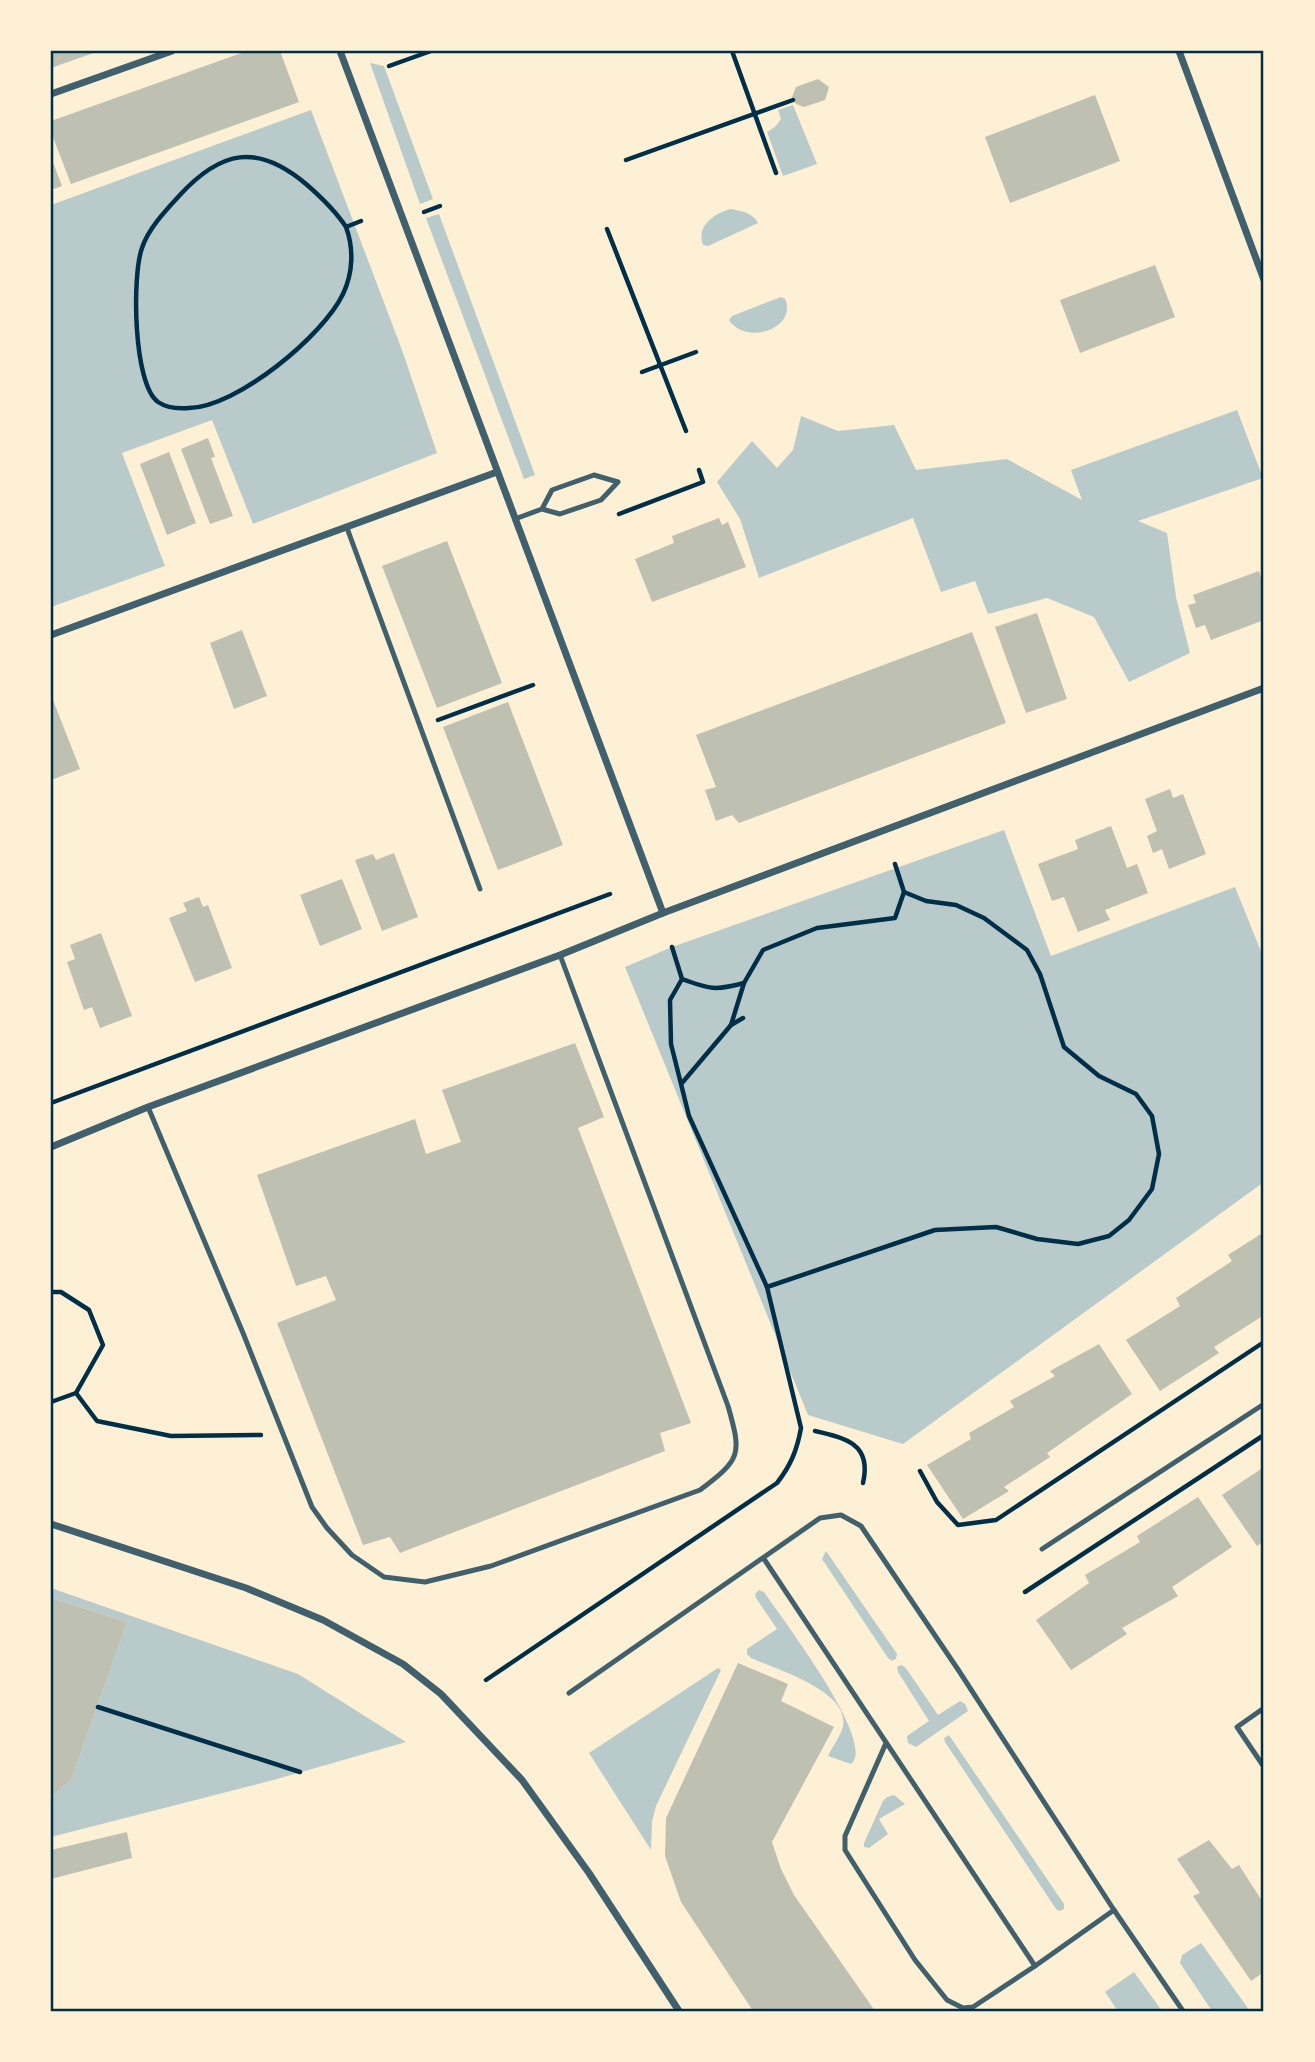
<svg xmlns="http://www.w3.org/2000/svg" width="1315" height="2062" font-family="'Open Sans',sans-serif">
<rect width="100%" height="100%" fill="#fdf0d5"/>
<g fill="#b9caca">
<polygon points="370,63 384,66 433,199 420,204"/>
<polygon points="793,105 817,164 783,176 767,132 775,127 781,119 778,110"/>
<polygon points="311,110 402,350 437,453 253,524 212,420 122,453 165,566 51,607 51,262 53,261 51,254 51,205"/>
<path d="M 731,209 C 742,211 753,213 758,223 L 708,246 L 703,245 C 696,226 714,213 731,209 Z"/>
<polygon points="439,214 535,475 524,479 426,218"/>
<path d="M 781,297 L 785,299 C 798,327 747,347 729,320 L 732,316 Z"/>
<polygon points="1237,410 1263,478 1138,521 1167,533 1176,597 1190,653 1129,682 1094,617 1047,598 988,614 975,581 941,592 913,518 759,578 740,519 717,482 752,441 777,468 793,450 801,416 838,431 894,425 916,470 1007,459 1082,500 1071,470"/>
<polygon points="1004,830 1051,956 1235,887 1264,959 1264,1182 903,1444 808,1415 625,967 672,947"/>
<polygon points="826,1551 897,1654 896,1659 892,1661 888,1658 822,1559"/>
<polygon points="51,1588 298,1674 406,1742 277,1779 51,1837 51,1797 71,1780 127,1622 51,1598"/>
<path d="M 759,1590 L 764,1592 C 780,1616 878,1743 851,1764 L 828,1756 C 832,1747 841,1736 843,1726 C 850,1691 775,1669 751,1658 L 747,1654 L 747,1649 L 777,1629 L 756,1598 L 755,1594 Z"/>
<polygon points="901,1665 905,1667 938,1715 960,1701 965,1704 968,1711 916,1747 908,1743 907,1736 929,1721 898,1672 897,1667"/>
<polygon points="718,1668 721,1670 656,1806 652,1822 651,1850 589,1753"/>
<polygon points="949,1735 1064,1904 1064,1909 1059,1911 1056,1909 945,1742 944,1738"/>
<polygon points="894,1795 905,1804 879,1819 888,1834 869,1848 864,1847 864,1843 883,1801 887,1797"/>
<polygon points="1201,1943 1250,2011 1212,2011 1180,1963 1182,1955"/>
<polygon points="1134,1972 1162,2011 1118,2011 1105,1992"/>
</g>
<g fill="#bec0b2">
<polygon points="51,51 99,51 51,68"/>
<polygon points="247,51 280,51 299,102 71,184 51,132 51,121"/>
<polygon points="818,79 829,87 825,100 804,107 796,104 792,97 796,87"/>
<polygon points="1095,95 1120,161 1010,203 985,137"/>
<polygon points="51,157 62,186 51,190"/>
<polygon points="1155,265 1175,317 1080,353 1060,300"/>
<polygon points="208,438 215,457 211,458 233,516 210,524 181,449"/>
<polygon points="169,452 196,523 167,535 140,464"/>
<polygon points="719,518 722,525 728,522 746,567 652,602 635,559 674,543 672,536"/>
<polygon points="447,541 502,683 437,708 382,566"/>
<polygon points="1259,571 1264,587 1264,620 1211,640 1205,625 1196,628 1188,605 1196,603 1193,595"/>
<polygon points="1037,613 1067,699 1026,713 995,627"/>
<polygon points="242,630 267,696 234,709 210,643"/>
<polygon points="972,632 1006,723 739,823 732,815 716,821 705,790 716,787 696,735"/>
<polygon points="51,695 80,769 51,780"/>
<polygon points="508,702 563,845 498,870 443,727"/>
<polygon points="1170,789 1173,798 1183,794 1206,854 1169,869 1162,849 1153,853 1147,836 1157,831 1145,799"/>
<polygon points="1111,826 1127,868 1137,864 1148,893 1105,910 1110,920 1078,932 1064,897 1052,901 1038,864 1078,849 1075,840"/>
<polygon points="394,853 418,917 382,931 355,860 373,854 376,860"/>
<polygon points="342,879 362,929 320,946 300,895"/>
<polygon points="199,897 203,907 208,905 232,968 195,982 169,918 187,911 183,903"/>
<polygon points="101,933 132,1016 100,1028 92,1007 84,1010 67,962 75,959 70,945"/>
<polygon points="575,1043 604,1117 578,1128 691,1423 660,1433 665,1451 400,1553 390,1537 363,1545 277,1323 336,1300 326,1276 296,1286 257,1175 415,1119 426,1154 461,1142 442,1090"/>
<polygon points="1264,1232 1264,1315 1214,1347 1219,1353 1160,1391 1126,1340 1180,1306 1176,1298 1232,1261 1228,1255"/>
<polygon points="1099,1344 1132,1394 1047,1453 1050,1457 1004,1487 1009,1491 963,1519 927,1465 971,1439 969,1433 1014,1407 1010,1401 1055,1376 1050,1371"/>
<polygon points="1264,1467 1264,1541 1257,1546 1222,1495"/>
<polygon points="1198,1497 1232,1547 1172,1587 1178,1596 1122,1628 1127,1634 1071,1670 1036,1620 1089,1583 1085,1575 1140,1542 1137,1536"/>
<polygon points="51,1598 127,1622 71,1780 51,1797"/>
<polygon points="738,1663 788,1684 781,1701 834,1727 772,1842 781,1869 794,1895 875,2011 753,2011 681,1902 665,1856 666,1818"/>
<polygon points="127,1832 132,1858 51,1879 51,1850"/>
<polygon points="1209,1840 1232,1869 1239,1865 1264,1904 1264,1972 1251,1981 1193,1896 1200,1893 1177,1859"/>
</g>
<g fill="none" stroke-linecap="round" stroke-linejoin="round">
<g stroke="#003049" stroke-width="4.5">
<polyline points="732,51 776,173"/>
<polyline points="389,66 431,51"/>
<polyline points="626,160 793,100"/>
<polyline points="424,212 440,206"/>
<path d="M 346,227 C 335,210 321,197 306,184 C 257,143 221,150 179,196 C 166,210 148,229 142,248 C 132,275 133,384 158,402 C 167,408 179,409 189,408 C 237,407 323,336 343,294 C 353,273 354,249 346,227 L 361,221"/>
<polyline points="607,229 686,431"/>
<polyline points="642,372 696,352"/>
<polyline points="619,514 703,482 699,470"/>
<polyline points="438,720 533,685"/>
<path d="M 682,979 C 709,989 715,991 744,983"/>
<polyline points="731,1025 744,983 763,950 817,928 895,918 904,892"/>
<polyline points="682,1083 731,1025 743,1018"/>
<polyline points="51,1103 610,894"/>
<polyline points="767,1287 935,1230 996,1227 1037,1239 1078,1244 1109,1236 1129,1220 1152,1189 1159,1154 1152,1116 1136,1094 1099,1076 1064,1047 1040,974 1027,950 984,918 956,905 926,901 904,892 895,864"/>
<polyline points="51,1292 61,1292 89,1310 103,1345 76,1393 51,1402"/>
<polyline points="76,1393 97,1421 171,1436 261,1435"/>
<path d="M 815,1431 C 846,1438 872,1444 863,1483"/>
<polyline points="920,1471 937,1502 958,1525 996,1520 1264,1342"/>
<polyline points="1025,1592 1264,1435"/>
<path d="M 486,1680 L 777,1483 C 791,1465 797,1450 801,1428 L 767,1287 L 689,1116 L 671,1044 L 670,1000 L 682,979 L 672,947"/>
<polyline points="98,1707 300,1772"/>
</g>
<g stroke="#3f606c" stroke-width="5">
<polyline points="515,519 542,509 552,490 594,475 618,482 601,500 560,514 542,509"/>
<polyline points="347,528 480,889"/>
<path d="M 148,1107 L 243,1333 L 312,1507 L 327,1528 L 352,1555 L 384,1577 L 425,1582 L 491,1566 L 700,1490 C 741,1459 742,1455 728,1406 L 560,955"/>
<polyline points="1042,1549 1264,1404"/>
<polyline points="764,1559 1035,1966 1114,1910"/>
<polyline points="569,1693 820,1518 841,1515 861,1526 959,1671 1114,1910 1183,2011"/>
<polyline points="1264,1708 1237,1727 1264,1767"/>
<polyline points="886,1743 845,1836 845,1850 915,1960 947,2000 963,2008 973,2007 1035,1966"/>
</g>
<g stroke="#3f606c" stroke-width="7">
<polyline points="340,51 663,913"/>
<polyline points="1179,51 1264,280"/>
<polyline points="51,94 172,51"/>
<polyline points="51,635 497,472"/>
<polyline points="51,1147 148,1107 560,955 663,913 1264,688"/>
<polyline points="51,1524 246,1588 323,1620 403,1664 441,1694 522,1780 589,1873 679,2011"/>
</g>
</g>
<rect width="1315" height="2062" fill="none" stroke="#fdf0d5" stroke-width="105"/>
<rect x="52" y="52" width="1210" height="1958" fill="none" stroke="#003049" stroke-width="2.5"/>
</svg>
